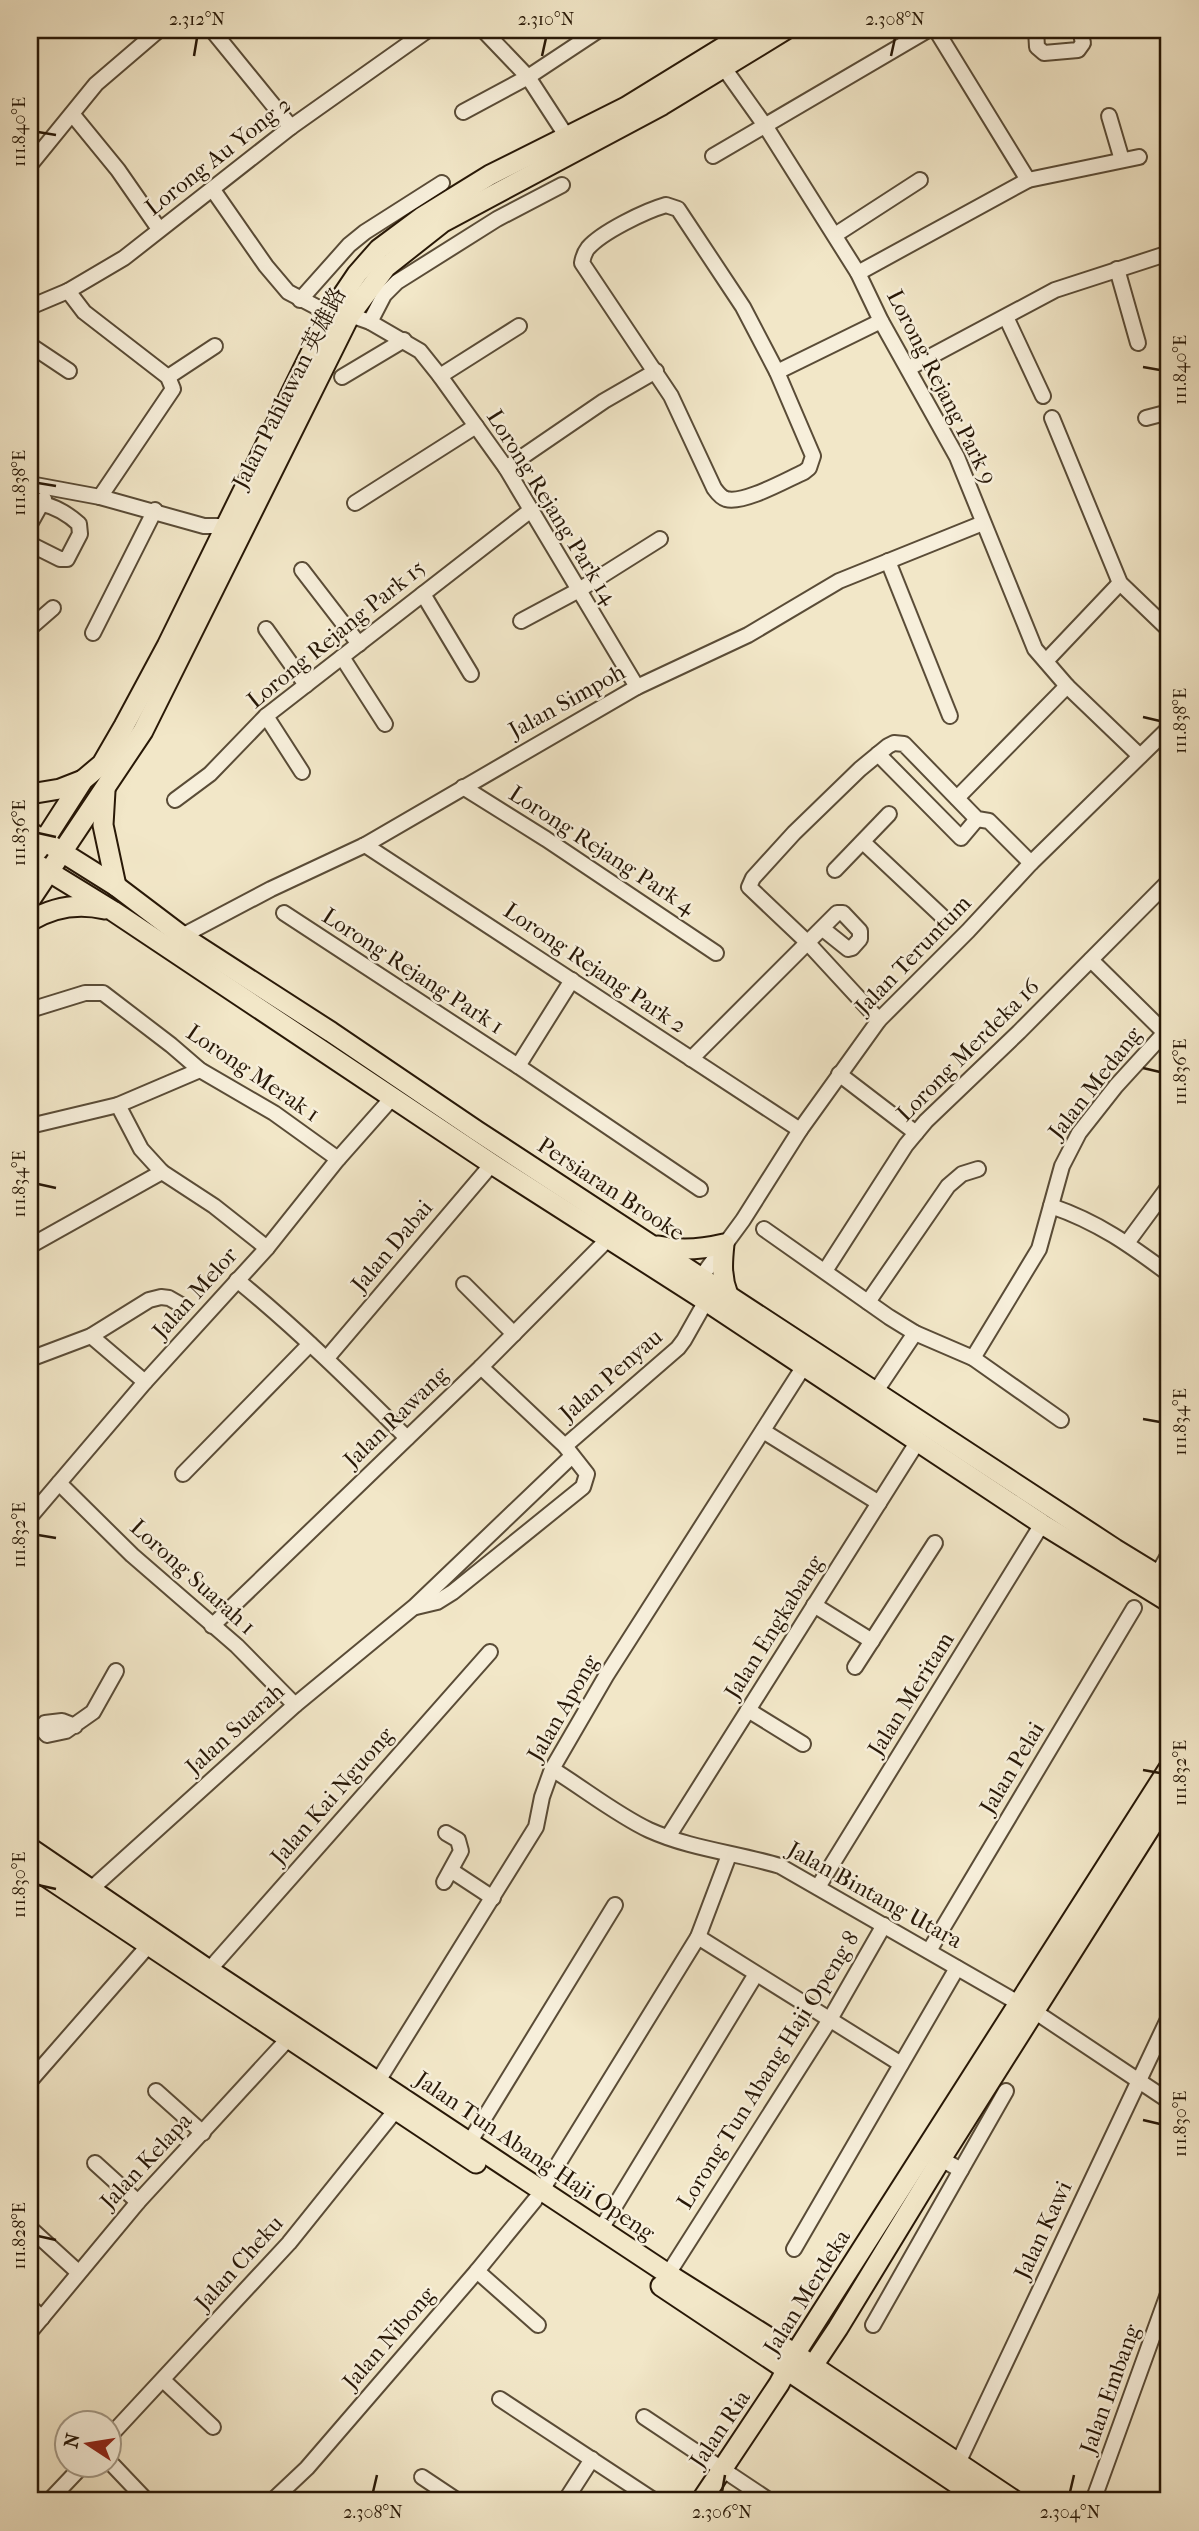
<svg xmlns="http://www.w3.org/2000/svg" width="1199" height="2531" font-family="'IM FELL French Canon','Noto Serif SC',serif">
<rect width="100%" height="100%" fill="#f2e7c8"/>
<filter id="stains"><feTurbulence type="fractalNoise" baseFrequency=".00286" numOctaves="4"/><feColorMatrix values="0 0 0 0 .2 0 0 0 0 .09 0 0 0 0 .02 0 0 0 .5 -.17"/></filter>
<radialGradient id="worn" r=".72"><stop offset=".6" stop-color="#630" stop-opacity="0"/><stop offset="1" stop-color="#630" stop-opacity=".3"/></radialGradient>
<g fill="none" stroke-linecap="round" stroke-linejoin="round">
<g stroke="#5a4c37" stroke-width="18">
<g id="minor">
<polyline points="212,30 291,127"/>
<polyline points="483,30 528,77 567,137"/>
<polyline points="936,30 1028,180"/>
<polyline points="1036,30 1037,47 1044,53 1078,50 1083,43 1080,30"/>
<polyline points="724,68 766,127 858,273 881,321 957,457 1035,649 1067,686 1140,756"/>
<polyline points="463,112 528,77 599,30"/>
<polyline points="73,115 118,170 159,229"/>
<polyline points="1109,116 1122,160"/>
<polyline points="713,156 928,30"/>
<polyline points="30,165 96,84 159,30"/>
<polyline points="213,190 266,266 288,292 330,314"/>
<path d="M 666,205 L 678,209 L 743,307 L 777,372 L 813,456 L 809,468 L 804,472 C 786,480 744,504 726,499 C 720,497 717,492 714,488 L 671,396 L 582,263 C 583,257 584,253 588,248 C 602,232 645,211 666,205 Z"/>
<polyline points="835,235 920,180"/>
<polyline points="1117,269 1138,343"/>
<polyline points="858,273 1028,180 1139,157"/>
<polyline points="68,291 84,312 168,377 173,389 100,497"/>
<polyline points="300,300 349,245 365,232 442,183"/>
<polyline points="30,307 68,291 124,258 291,127 428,30"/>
<polyline points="350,315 370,322 420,351 440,376 506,468 637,687"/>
<polyline points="1006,317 1043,396"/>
<polyline points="370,322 384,295 397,282 497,219 562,185"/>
<polyline points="30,345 69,371"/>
<polyline points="909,368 1055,290 1169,253"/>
<polyline points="777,372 881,321"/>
<polyline points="440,376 519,326"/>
<polyline points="168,377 215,346"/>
<polyline points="342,377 404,340"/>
<polyline points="1052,418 1120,583 1169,630"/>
<polyline points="1146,418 1169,412"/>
<polyline points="506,468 604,401 656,371"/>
<polyline points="30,484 100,497 204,526 227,526"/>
<polyline points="355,503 476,426"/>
<polyline points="30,524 44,499"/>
<path d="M 30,544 L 60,559 L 67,559 L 80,534 L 79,524 C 69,515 56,507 43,504"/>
<polyline points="888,561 950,716"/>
<polyline points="302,570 359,644"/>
<polyline points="423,594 471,674"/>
<polyline points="521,621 579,590 660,539"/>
<polyline points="30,628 53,608"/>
<polyline points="266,629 306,685"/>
<polyline points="93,633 155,510"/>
<polyline points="342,657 385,724"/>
<polyline points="1046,661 1120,583"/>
<polyline points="266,716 302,772"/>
<polyline points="878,754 961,838 977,819"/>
<polyline points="463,787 546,839 716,953"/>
<polyline points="957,798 1067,686"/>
<polyline points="175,800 210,774 266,716 531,510"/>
<polyline points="863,842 946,920"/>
<polyline points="365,845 800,1130"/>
<polyline points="835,870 889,814"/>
<polyline points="284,913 518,1066 700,1189"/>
<polyline points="182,936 271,889 365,845 637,687 748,635 839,581 983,523"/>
<polyline points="1091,960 1164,1032"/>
<polyline points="30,1010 85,993 103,993 171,1045 200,1070 274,1113 338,1159"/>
<polyline points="879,1020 807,942 749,887 753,878 794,833 860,769 888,746 894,743 904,744 977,819 989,821 1031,863"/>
<polyline points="691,1059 837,913 843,913 860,931 860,939 852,948 848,949 823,929"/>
<polyline points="518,1066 572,980"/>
<polyline points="839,1074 916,1133"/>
<polyline points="118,1105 141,1149 162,1172 214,1206 267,1248"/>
<polyline points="30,1126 118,1105 200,1070"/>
<path d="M 1051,1206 C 1098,1222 1130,1245 1169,1274"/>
<polyline points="764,1229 889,1317 915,1333 973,1358 1061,1420"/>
<polyline points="1127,1243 1169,1186"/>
<polyline points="30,1246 162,1172"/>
<polyline points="825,1271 906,1145 926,1121 1019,1032 1169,881"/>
<path d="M 237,1280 C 297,1329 352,1383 407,1438"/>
<polyline points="464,1284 514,1334"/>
<polyline points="696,1284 743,1220 800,1130 879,1020 968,931 1031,863 1169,728"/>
<polyline points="868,1302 948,1186 962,1174 978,1169"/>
<polyline points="91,1336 145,1382"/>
<polyline points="327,1358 492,1164"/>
<polyline points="973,1358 1039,1249 1062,1166 1079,1133 1116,1086 1169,1028"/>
<polyline points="30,1359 91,1336 149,1300 161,1297 169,1298 183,1306"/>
<polyline points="876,1391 915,1333"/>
<polyline points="763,1431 879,1503"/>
<polyline points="565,1446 678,1348 684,1340 706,1301"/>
<polyline points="183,1474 310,1344"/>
<polyline points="59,1483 132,1555 237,1646 295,1705"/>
<polyline points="30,1517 145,1382 267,1248 338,1159 392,1098"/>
<polyline points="1157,1575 1169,1554"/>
<polyline points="814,1605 872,1641"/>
<polyline points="416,1607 437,1602 453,1592 583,1487 587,1474 565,1446 481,1367"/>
<polyline points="212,1626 481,1367 608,1239"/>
<polyline points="855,1667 935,1543"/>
<polyline points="748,1710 803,1744"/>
<polyline points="75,1726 62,1721 45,1723 41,1728 47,1735 66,1731 93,1712 116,1671"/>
<path d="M 552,1769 C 583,1788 617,1815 649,1830 C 691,1849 737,1853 780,1866 L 1020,2004"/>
<polyline points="668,1837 918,1441"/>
<polyline points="452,1871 493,1898"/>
<polyline points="444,1882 461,1851 458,1840 446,1833"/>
<polyline points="818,1887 1042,1524"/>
<polyline points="90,1890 295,1705 414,1607 572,1456"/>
<polyline points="698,1937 901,2064"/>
<polyline points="929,1951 1134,1608"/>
<polyline points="209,1970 490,1652"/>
<polyline points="1034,2011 1169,2101"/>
<polyline points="30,2081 148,1946"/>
<polyline points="378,2081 536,1827 542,1797 552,1769 606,1676 804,1366"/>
<polyline points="156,2091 203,2133"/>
<polyline points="469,2143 615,1905"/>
<polyline points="941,2159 961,2170 1006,2091"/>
<polyline points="95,2163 138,2202"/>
<polyline points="542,2190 698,1937 729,1855"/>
<polyline points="601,2229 756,1974"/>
<polyline points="32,2230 78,2272"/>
<polyline points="794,2249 957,1968"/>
<polyline points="477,2271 538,2325"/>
<polyline points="668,2274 829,2021 884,1925"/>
<polyline points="30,2307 42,2318"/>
<polyline points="873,2325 961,2170"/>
<polyline points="30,2332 138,2202 288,2039"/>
<polyline points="163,2380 213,2427"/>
<polyline points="500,2399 655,2501"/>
<polyline points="644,2417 770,2501"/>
<polyline points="108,2438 289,2243 395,2111"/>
<polyline points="108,2460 147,2501"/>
<polyline points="958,2463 1169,2017"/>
<polyline points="422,2477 458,2501"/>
<polyline points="49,2501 84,2464"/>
<polyline points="272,2501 307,2468 477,2271 535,2200"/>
<polyline points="565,2501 592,2459"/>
<polyline points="1093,2501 1169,2291"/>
</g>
</g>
<g stroke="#281807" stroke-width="23">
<g id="major">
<polyline points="105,791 103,825 116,886"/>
<polyline points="30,794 60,789 83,780"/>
<polyline points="30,832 116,886 182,936 331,1032 477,1131 1115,1549 1169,1582"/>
<polyline points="38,850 83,780 102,764 124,726 167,646 330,314 357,274 379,249 422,217 490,175 626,107 751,30"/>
<polyline points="30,860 113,911 492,1164 706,1301 1042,1524 1169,1602"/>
<polyline points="30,900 143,731 350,315 386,267 443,222 662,105 785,30"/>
<path d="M 30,921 C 53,907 79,903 105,909"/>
<path d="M 658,1246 C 679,1251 703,1249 724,1244 C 722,1263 721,1277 728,1295"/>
<polyline points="30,1848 209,1970 668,2274 795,2354 1015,2501"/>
<polyline points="30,1866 476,2163"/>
<polyline points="661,2286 983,2501"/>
<polyline points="806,2376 838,2328 941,2159 1169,1798"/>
<polyline points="701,2501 779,2384 795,2354 1169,1768"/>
</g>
</g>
<use href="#minor" stroke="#f7efdb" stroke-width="14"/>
<use href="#major" stroke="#f2e7c8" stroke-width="19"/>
</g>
<path fill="none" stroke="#281807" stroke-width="2.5" d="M 194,56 L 197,38M 542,56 L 546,38M 891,56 L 895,38M 38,132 L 56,135M 1143,367 L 1160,370M 38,483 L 56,486M 1143,717 L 1160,721M 38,833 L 56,837M 1143,1068 L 1160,1072M 38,1184 L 56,1188M 1143,1419 L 1160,1422M 38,1535 L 56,1538M 1143,1770 L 1160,1773M 38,1885 L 56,1889M 1143,2120 L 1160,2124M 38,2236 L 56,2240M 373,2492 L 377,2475M 722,2492 L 725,2475M 1070,2492 L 1074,2475"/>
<g text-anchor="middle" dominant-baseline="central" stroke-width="5" stroke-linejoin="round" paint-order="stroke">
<g font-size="23" fill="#281807" stroke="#f7efdb">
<text transform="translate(218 156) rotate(-38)">Lorong Au Yong 2</text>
<text transform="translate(942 387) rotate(63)">Lorong Rejang Park 9</text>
<text transform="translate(289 388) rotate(-63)">Jalan Pahlawan 英雄路</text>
<text transform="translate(552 507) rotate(58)">Lorong Rejang Park 14</text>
<text transform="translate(336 634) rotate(-39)">Lorong Rejang Park 15</text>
<text transform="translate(567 701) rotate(-29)">Jalan Simpoh</text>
<text transform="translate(602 850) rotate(33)">Lorong Rejang Park 4</text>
<text transform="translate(913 955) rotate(-46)">Jalan Teruntum</text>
<text transform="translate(595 968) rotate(34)">Lorong Rejang Park 2</text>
<text transform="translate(413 971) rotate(33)">Lorong Rejang Park 1</text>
<text transform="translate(968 1050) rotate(-45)">Lorong Merdeka 16</text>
<text transform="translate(253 1073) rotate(34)">Lorong Merak 1</text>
<text transform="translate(1095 1083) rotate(-52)">Jalan Medang</text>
<text transform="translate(611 1189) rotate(33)">Persiaran Brooke</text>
<text transform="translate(392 1246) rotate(-50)">Jalan Dabai</text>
<text transform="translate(195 1293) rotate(-48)">Jalan Melor</text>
<text transform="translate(611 1375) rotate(-41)">Jalan Penyau</text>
<text transform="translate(396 1417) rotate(-44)">Jalan Rawang</text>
<text transform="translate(193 1577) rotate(42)">Lorong Suarah 1</text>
<text transform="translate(774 1627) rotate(-58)">Jalan Engkabang</text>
<text transform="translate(911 1694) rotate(-58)">Jalan Meritam</text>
<text transform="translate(563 1708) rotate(-60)">Jalan Apong</text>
<text transform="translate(235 1729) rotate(-42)">Jalan Suarah</text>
<text transform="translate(1012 1768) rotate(-59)">Jalan Pelai</text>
<text transform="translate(332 1796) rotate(-49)">Jalan Kai Nguong</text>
<text transform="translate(875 1895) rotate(29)">Jalan Bintang Utara</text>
<text transform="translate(768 2070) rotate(-58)">Lorong Tun Abang Haji Openg 8</text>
<text transform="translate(535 2156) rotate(34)">Jalan Tun Abang Haji Openg</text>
<text transform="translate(146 2161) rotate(-47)">Jalan Kelapa</text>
<text transform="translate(1043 2230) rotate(-65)">Jalan Kawi</text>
<text transform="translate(239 2263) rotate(-48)">Jalan Cheku</text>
<text transform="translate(807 2292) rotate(-58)">Jalan Merdeka</text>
<text transform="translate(389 2338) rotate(-49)">Jalan Nibong</text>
<text transform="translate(1110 2389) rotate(-70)">Jalan Embang</text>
<text transform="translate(720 2429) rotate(-56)">Jalan Ria</text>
</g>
</g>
<rect width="1199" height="2531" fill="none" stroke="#f2e7c8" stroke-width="77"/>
<g transform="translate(88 2444) rotate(282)"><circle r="33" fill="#f7efdb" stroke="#a49986" stroke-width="2"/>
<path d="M0-5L12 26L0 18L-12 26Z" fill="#8f2418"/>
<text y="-10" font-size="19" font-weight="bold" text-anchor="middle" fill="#281807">N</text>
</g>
<rect x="38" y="38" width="1122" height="2454" fill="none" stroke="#281807" stroke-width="2.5"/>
<g font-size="18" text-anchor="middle" fill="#281807">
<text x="197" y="25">2.312°N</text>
<text x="546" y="25">2.310°N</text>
<text x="895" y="25">2.308°N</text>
<text transform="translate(19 132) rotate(-90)" y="6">111.840°E</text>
<text transform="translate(1180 370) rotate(-90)" y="6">111.840°E</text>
<text transform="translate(19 483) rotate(-90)" y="6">111.838°E</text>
<text transform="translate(1180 721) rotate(-90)" y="6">111.838°E</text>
<text transform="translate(19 833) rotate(-90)" y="6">111.836°E</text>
<text transform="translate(1180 1072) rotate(-90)" y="6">111.836°E</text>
<text transform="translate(19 1184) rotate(-90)" y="6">111.834°E</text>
<text transform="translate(1180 1422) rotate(-90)" y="6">111.834°E</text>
<text transform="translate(19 1535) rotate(-90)" y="6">111.832°E</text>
<text transform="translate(1180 1773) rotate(-90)" y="6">111.832°E</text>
<text transform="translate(19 1885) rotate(-90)" y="6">111.830°E</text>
<text transform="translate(1180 2124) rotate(-90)" y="6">111.830°E</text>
<text transform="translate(19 2236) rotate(-90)" y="6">111.828°E</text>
<text x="373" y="2518">2.308°N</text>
<text x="722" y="2518">2.306°N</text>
<text x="1070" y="2518">2.304°N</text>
</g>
<rect width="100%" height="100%" filter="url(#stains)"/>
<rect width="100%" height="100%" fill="url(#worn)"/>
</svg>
